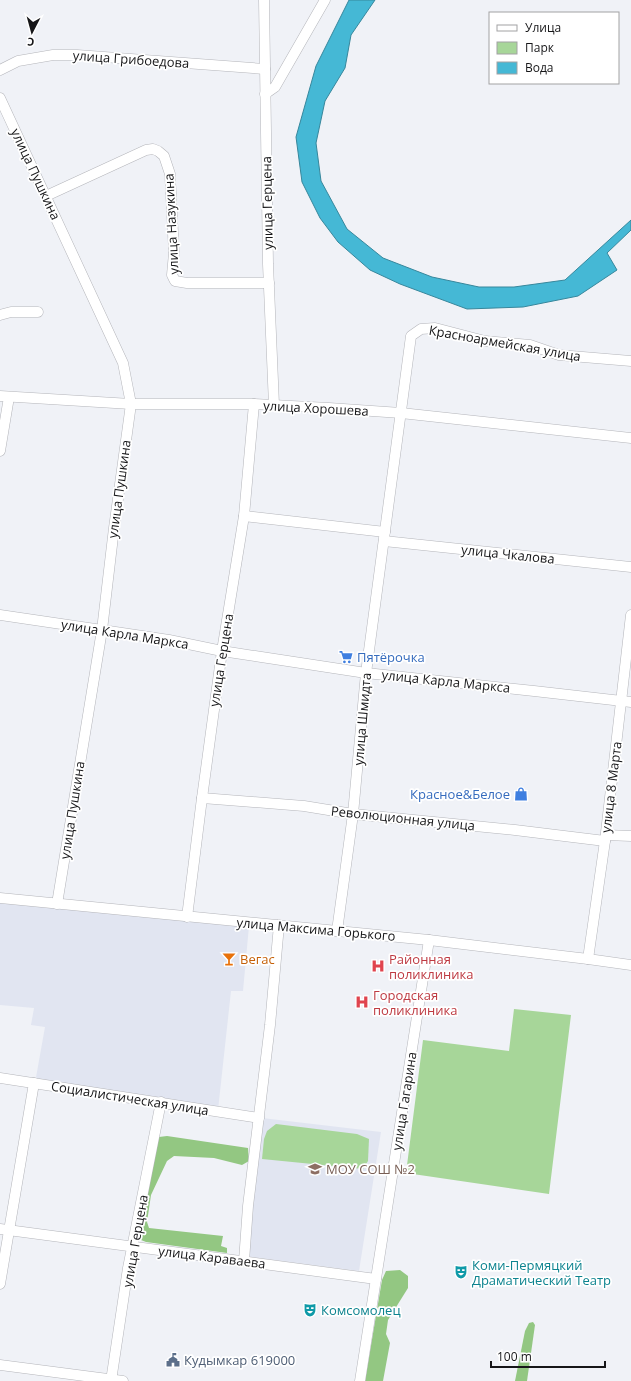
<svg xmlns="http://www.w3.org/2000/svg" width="631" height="1381" font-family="'Open Sans',sans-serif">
<rect width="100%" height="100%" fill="#f0f2f7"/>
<g fill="#e1e5f1">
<polygon points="0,901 249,926 243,991 231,991 218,1110 35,1083 45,1027 31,1025 34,1008 0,1005"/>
<polygon points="262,1118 381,1132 359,1271 245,1256"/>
</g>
<g fill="#a7d699">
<polygon points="514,1009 571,1015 549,1194 406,1173 423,1040 509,1051"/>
<polygon points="276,1124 357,1134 369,1139 368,1161 363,1169 262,1159 264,1139 267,1131"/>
</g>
<g fill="#93c782">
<polygon points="167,1136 248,1148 249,1161 242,1165 214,1158 174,1156 167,1161 151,1195 147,1222 149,1228 223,1236 221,1246 227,1248 227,1253 146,1242 136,1238 154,1142 159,1137"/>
<polygon points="400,1270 408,1276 408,1288 388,1320 386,1334 390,1343 383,1381 365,1381 382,1280 386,1271"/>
<polygon points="533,1322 535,1325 527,1381 515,1381 525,1331 529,1323"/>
</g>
<polygon fill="#45b8d5" stroke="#37879c" points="349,0 375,0 351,35 345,68 325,101 316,143 321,181 347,229 383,258 432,277 479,287 514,287 565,280 631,220 631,230 607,253 617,270 578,296 523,307 467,309 400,284 370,270 338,242 320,218 302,182 296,137 316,66"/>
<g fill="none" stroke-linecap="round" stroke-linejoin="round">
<g stroke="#b4b5ba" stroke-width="11">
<g id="minor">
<polyline points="264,0 268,264 274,405"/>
<polyline points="0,70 18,61 53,55 77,55 265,69"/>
<polyline points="265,94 275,87 325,0"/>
<polyline points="0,98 123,363 131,404 114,528 102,630 57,904"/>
<polyline points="46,196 146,150 153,149 158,151 164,156 170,174 174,253 172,275 175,281 187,283 269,283"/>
<polyline points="0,315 11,312 38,312"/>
<polyline points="0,396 131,404 254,404 329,408 401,413 631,438"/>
<polyline points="0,451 9,397"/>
<polyline points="244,516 385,532"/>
<polyline points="384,541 631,567"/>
<polyline points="0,615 102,630 169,640 222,651 366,673 534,691 631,702"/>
<polyline points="202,798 304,806 353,814 515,830 605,841"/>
<polyline points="606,835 631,836"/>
<polyline points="0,898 429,940 588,959 631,965"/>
<polyline points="187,917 202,798 222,651 244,516 254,404"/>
<polyline points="337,931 353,814 366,673 411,336 421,329 435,328 485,341 530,345 559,355 631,361"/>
<polyline points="588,959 605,841 631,615"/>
<polyline points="0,1078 259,1118"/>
<polyline points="0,1229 376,1279"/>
<polyline points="244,1261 248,1206 270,1025 279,925"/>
<polyline points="0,1284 34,1083"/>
<polyline points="0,1365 123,1381"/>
<polyline points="111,1381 128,1268 161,1102"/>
<polyline points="360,1381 429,940"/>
</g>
</g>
<use href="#minor" stroke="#fff" stroke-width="10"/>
</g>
<defs>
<g id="supermarket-bare" transform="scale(1.08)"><path d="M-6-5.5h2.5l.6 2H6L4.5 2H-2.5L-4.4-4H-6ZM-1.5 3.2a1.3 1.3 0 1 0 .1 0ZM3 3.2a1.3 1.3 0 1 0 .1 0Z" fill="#3f7fe0" stroke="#fff" stroke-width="2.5" paint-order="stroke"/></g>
<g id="shop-bare" transform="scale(1.08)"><path d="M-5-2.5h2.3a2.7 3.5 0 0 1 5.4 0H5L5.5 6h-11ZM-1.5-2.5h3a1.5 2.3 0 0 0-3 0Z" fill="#3f7fe0" stroke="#fff" stroke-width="2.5" paint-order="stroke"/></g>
<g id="bar-bare" transform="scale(1.08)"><path d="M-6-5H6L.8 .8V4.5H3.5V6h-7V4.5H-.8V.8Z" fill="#e8710a" stroke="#fff" stroke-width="2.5" paint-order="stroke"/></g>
<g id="hospital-bare" transform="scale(1.08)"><path d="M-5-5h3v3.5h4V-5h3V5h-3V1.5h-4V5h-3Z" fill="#e0444e" stroke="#fff" stroke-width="2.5" paint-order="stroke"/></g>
<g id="school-bare" transform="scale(1.08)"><path d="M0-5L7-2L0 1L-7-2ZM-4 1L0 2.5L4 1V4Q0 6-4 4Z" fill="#8d6e63" stroke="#fff" stroke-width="2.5" paint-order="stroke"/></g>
<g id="theatre-bare" transform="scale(1.08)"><path d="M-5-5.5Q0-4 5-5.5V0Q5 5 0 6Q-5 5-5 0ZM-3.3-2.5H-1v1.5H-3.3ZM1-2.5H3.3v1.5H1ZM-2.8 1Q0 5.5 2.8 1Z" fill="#0f9aa8" stroke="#fff" stroke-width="2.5" paint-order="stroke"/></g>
<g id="civic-bare" transform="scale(1.08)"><path d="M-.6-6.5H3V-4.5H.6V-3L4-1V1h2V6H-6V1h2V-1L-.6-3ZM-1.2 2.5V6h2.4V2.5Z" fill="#5c6f8a" stroke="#fff" stroke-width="2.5" paint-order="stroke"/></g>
</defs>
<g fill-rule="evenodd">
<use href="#supermarket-bare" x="346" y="657"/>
<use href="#shop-bare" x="521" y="794"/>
<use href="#bar-bare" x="229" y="959"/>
<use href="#hospital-bare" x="378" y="966"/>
<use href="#hospital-bare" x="362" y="1002"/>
<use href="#school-bare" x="315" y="1169"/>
<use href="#theatre-bare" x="461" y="1272"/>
<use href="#theatre-bare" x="310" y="1310"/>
<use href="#civic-bare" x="173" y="1360"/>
</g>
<g text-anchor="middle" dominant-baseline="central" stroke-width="3.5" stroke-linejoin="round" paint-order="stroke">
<g font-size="13" fill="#161618" stroke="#fff">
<text transform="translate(131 59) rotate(4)">улица Грибоедова</text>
<text transform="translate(36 174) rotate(65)">улица Пушкина</text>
<text transform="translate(267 203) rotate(-91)">улица Герцена</text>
<text transform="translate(171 224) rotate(-93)">улица Назукина</text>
<text transform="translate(505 343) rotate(10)">Красноармейская улица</text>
<text transform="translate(316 408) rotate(3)">улица Хорошева</text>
<text transform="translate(119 489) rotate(-82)">улица Пушкина</text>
<text transform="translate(508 554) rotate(6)">улица Чкалова</text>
<text transform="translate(125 634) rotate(9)">улица Карла Маркса</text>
<text transform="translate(221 660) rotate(-81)">улица Герцена</text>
<text transform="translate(446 681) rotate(6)">улица Карла Маркса</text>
<text transform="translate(362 719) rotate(-85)">улица Шмидта</text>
<text transform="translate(611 787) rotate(-83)">улица 8 Марта</text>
<text transform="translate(72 810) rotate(-81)">улица Пушкина</text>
<text transform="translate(403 818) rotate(6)">Революционная улица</text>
<text transform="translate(316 929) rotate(5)">улица Максима Горького</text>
<text transform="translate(130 1098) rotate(9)">Социалистическая улица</text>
<text transform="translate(404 1101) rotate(-81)">улица Гагарина</text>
<text transform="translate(135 1241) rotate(-80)">улица Герцена</text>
<text transform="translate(212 1257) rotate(7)">улица Караваева</text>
</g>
<g font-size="13" fill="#366cbe" stroke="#fff" text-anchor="start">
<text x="357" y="657">Пятёрочка</text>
<text x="510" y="794" text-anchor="end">Красное&amp;Белое</text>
</g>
<g font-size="13" fill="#c56008" stroke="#fff" text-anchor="start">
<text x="240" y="959">Вегас</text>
</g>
<g font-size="13" fill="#be3a42" stroke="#fff" text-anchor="start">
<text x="389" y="959">Районная<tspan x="389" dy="15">поликлиника</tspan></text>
<text x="373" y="995">Городская<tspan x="373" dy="15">поликлиника</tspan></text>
</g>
<g font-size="13" fill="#785e54" stroke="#fff" text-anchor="start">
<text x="326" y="1169">МОУ СОШ №2</text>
</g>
<g font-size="13" fill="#0d838f" stroke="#fff" text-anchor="start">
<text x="472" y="1265">Коми-Пермяцкий<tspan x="472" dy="15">Драматический Театр</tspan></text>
<text x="321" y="1310">Комсомолец</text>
</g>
<g font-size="13" fill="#4e5e75" stroke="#fff" text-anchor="start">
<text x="184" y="1360">Кудымкар 619000</text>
</g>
</g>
<rect x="489" y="12" width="130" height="72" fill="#ffffff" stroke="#a2a2a3"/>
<rect x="497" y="25" width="20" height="6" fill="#ffffff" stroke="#a2a2a3"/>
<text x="525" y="32" font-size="12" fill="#161618">Улица</text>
<rect x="497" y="42" width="20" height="12" fill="#a7d699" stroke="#a2a2a3"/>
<text x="525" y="52" font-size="12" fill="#161618">Парк</text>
<rect x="497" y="62" width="20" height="12" fill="#45b8d5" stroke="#a2a2a3"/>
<text x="525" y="72" font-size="12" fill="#161618">Вода</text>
<g transform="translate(32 32) rotate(186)" stroke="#ffffff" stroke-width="3" paint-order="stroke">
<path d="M0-3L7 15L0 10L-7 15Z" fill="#161618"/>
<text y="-6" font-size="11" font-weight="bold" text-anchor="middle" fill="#161618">С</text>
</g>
<path d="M491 1361v6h114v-6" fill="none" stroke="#161618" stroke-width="2"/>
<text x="497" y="1361" font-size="12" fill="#161618" stroke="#ffffff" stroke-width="3" paint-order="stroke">100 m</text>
</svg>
